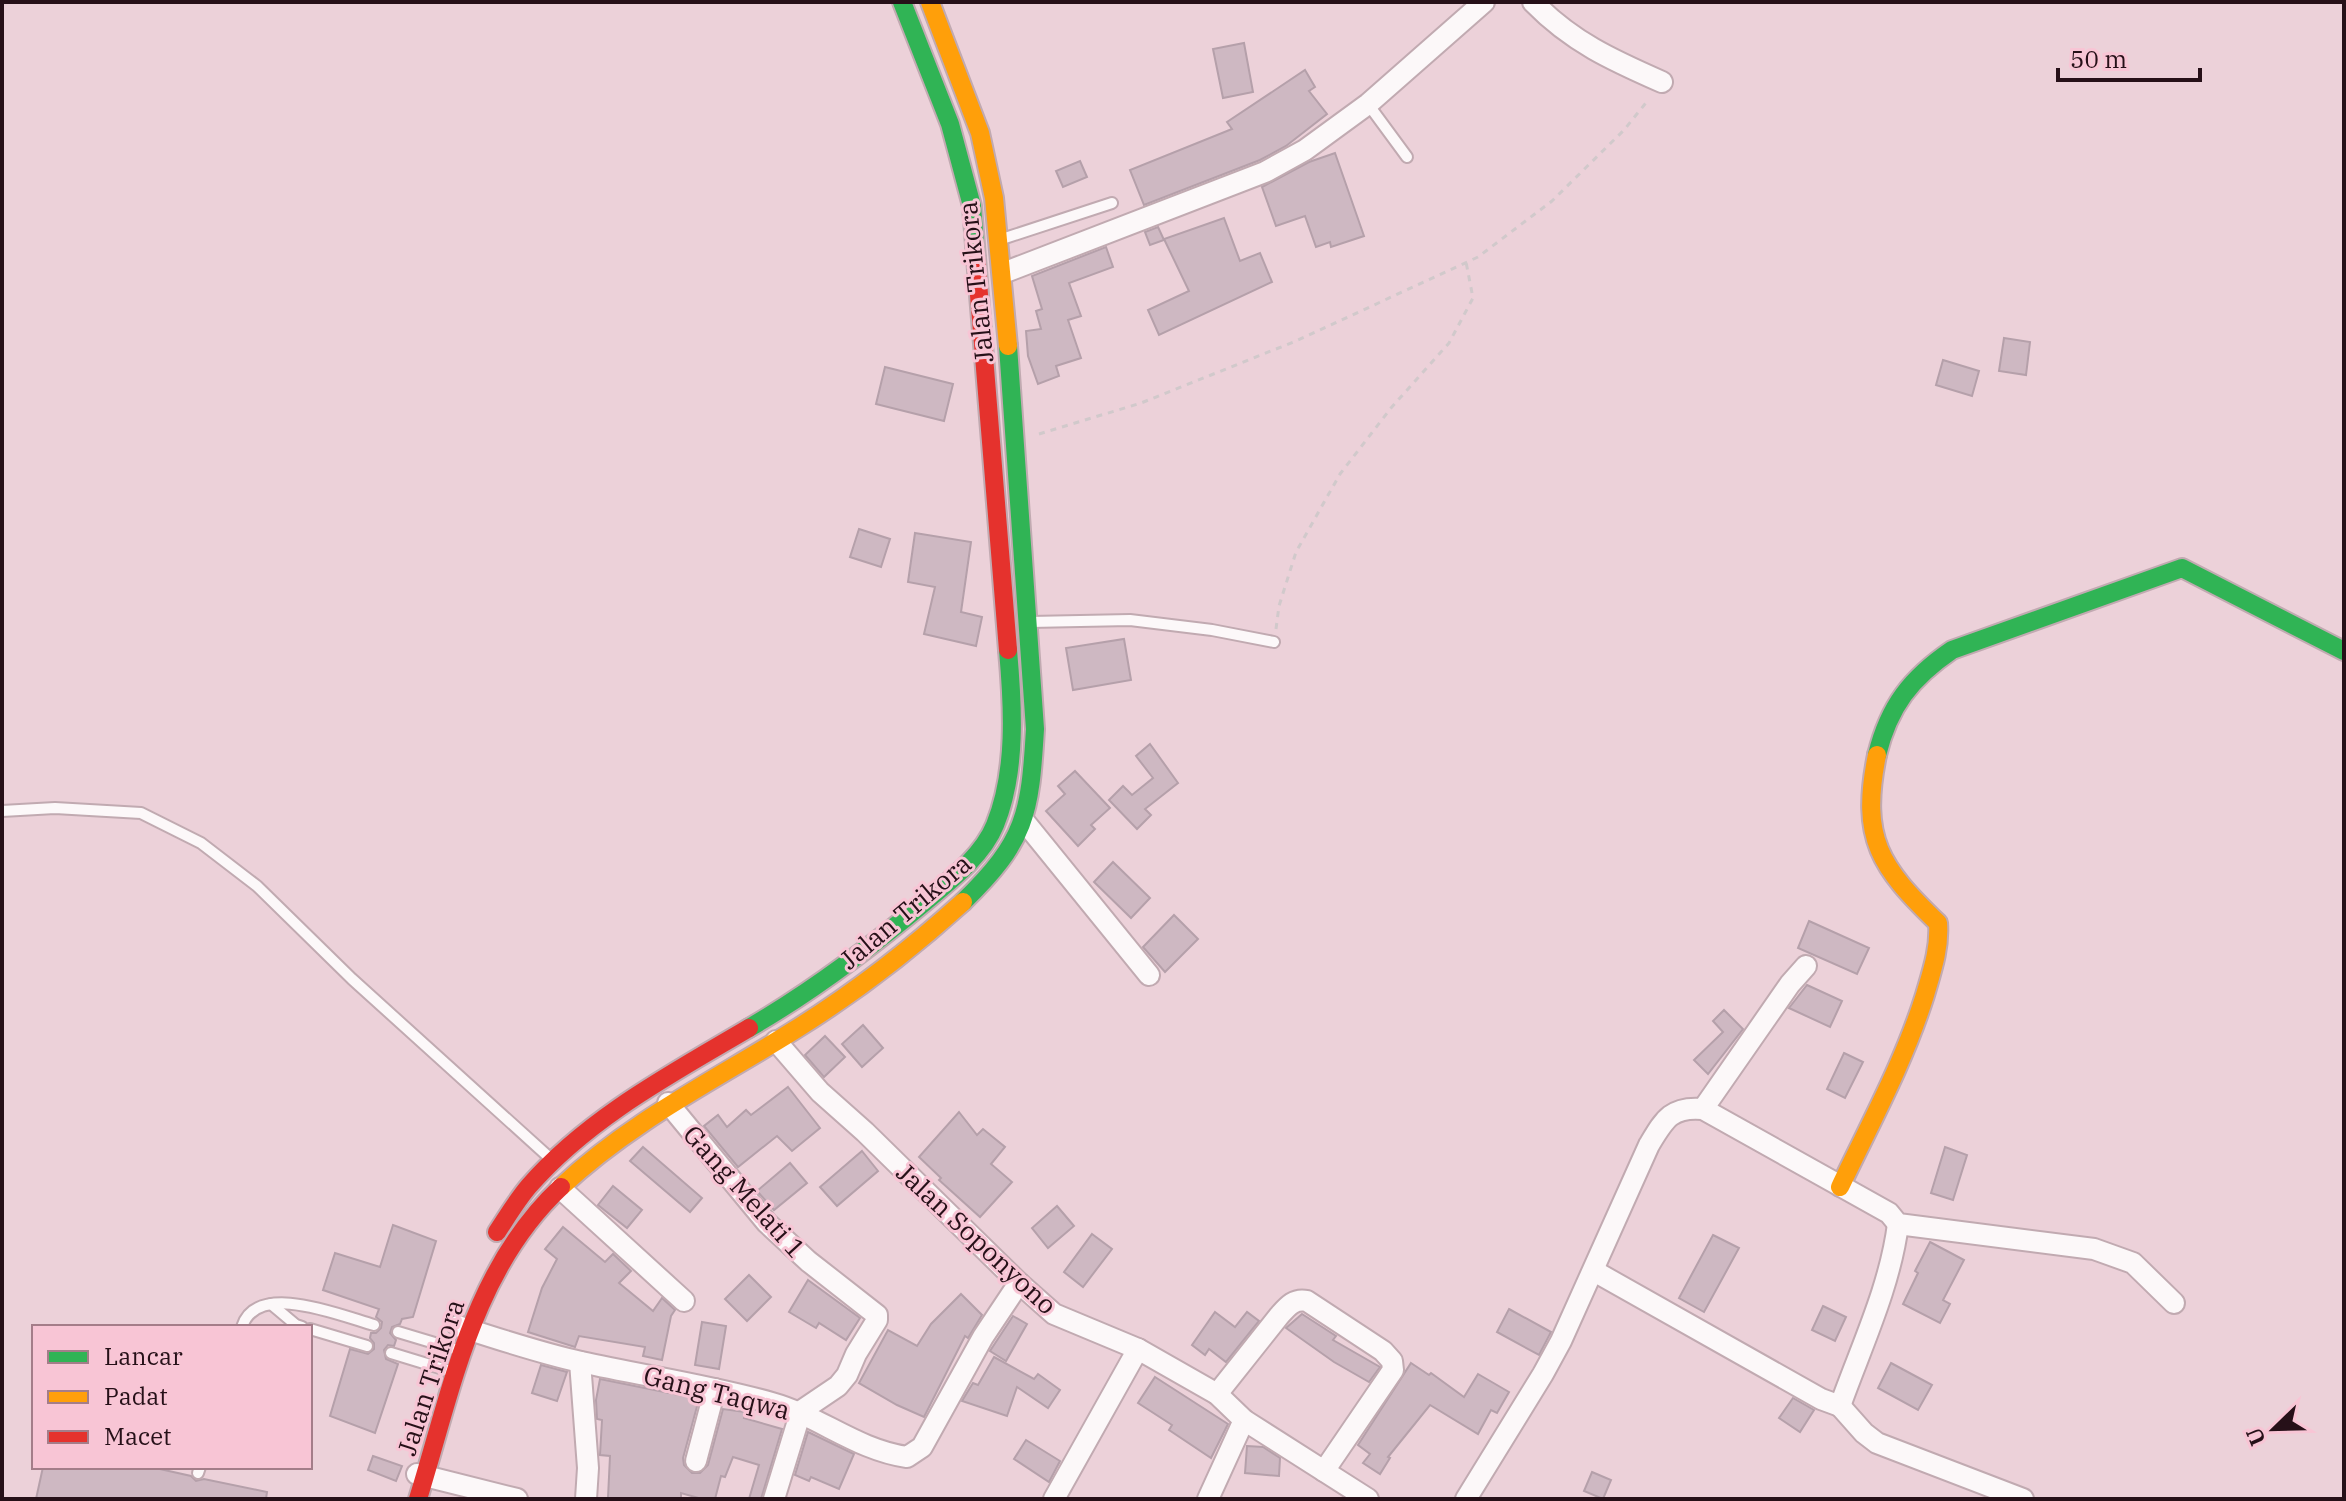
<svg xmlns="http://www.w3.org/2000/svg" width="2346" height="1501" font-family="'IBM Plex Serif',serif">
<rect width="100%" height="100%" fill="#ecd1d9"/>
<g fill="#ceb8c2" stroke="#b5a0aa" stroke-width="2">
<polygon points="1244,43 1253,92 1223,98 1213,49"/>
<polygon points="1305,70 1315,87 1309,91 1327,114 1286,146 1260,160 1144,205 1130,170 1232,129 1227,122"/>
<polygon points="1335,153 1364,236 1331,247 1330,242 1316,247 1305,216 1276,226 1262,187 1309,162"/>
<polygon points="1080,161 1087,177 1063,187 1056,171"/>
<polygon points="1224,218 1240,261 1260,253 1272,282 1159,335 1148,310 1189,291 1164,239"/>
<polygon points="1158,227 1164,240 1150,245 1145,232"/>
<polygon points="1106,247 1113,267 1069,283 1081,316 1068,320 1081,358 1056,366 1059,376 1038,384 1028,356 1026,331 1041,329 1036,311 1042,309 1032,276"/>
<polygon points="2004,338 2030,342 2026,375 1999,371"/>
<polygon points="1943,360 1979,371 1972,396 1936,385"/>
<polygon points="885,367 953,384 944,421 876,404"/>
<polygon points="859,529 890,539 881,567 850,557"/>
<polygon points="915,533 971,542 961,612 982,617 976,646 924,634 935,587 908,582"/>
<polygon points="1124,639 1131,680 1073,690 1066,648"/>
<polygon points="1150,744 1178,783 1145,809 1151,815 1137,829 1109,800 1123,786 1132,795 1153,778 1136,756"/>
<polygon points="1075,771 1110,808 1091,825 1095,829 1078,846 1046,811 1065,794 1058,786"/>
<polygon points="1113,862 1150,898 1131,918 1094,882"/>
<polygon points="1174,915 1198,939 1165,972 1143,947"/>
<polygon points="1809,921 1869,948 1857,974 1798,948"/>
<polygon points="1807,985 1842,1001 1830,1027 1789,1008"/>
<polygon points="1724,1010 1743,1029 1708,1074 1694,1060 1723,1032 1713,1021"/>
<polygon points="863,1025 883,1048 862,1067 842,1044"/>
<polygon points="825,1036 845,1057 824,1077 805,1055"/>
<polygon points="1844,1053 1863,1062 1845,1098 1827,1089"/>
<polygon points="788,1087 820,1128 792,1151 777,1136 738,1167 704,1126 718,1115 727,1127 746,1110 751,1115"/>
<polygon points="959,1112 977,1135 983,1129 1005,1147 991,1164 1012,1182 980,1217 939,1180 941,1178 919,1157"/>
<polygon points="643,1147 702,1198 690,1212 630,1161"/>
<polygon points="1945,1147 1967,1155 1953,1200 1931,1193"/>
<polygon points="862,1151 878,1171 837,1206 820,1187"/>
<polygon points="790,1163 807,1183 774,1210 757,1191"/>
<polygon points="613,1186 642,1210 627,1228 598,1205"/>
<polygon points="1057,1206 1074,1226 1048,1248 1032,1228"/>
<polygon points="393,1225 436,1241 413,1317 402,1319 400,1324 392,1327 390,1333 396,1340 394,1346 388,1345 384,1350 386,1359 398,1364 375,1433 330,1416 350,1349 368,1354 374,1349 374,1343 370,1338 371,1333 376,1333 381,1328 382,1322 376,1317 379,1309 323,1290 335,1253 380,1267"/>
<polygon points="563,1227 605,1262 613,1254 631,1271 619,1283 653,1311 662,1298 675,1310 671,1316 662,1360 643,1356 645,1347 579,1336 575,1347 528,1332 542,1288 557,1259 545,1249"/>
<polygon points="1092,1234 1112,1249 1083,1287 1064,1272"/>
<polygon points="1713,1235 1739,1248 1704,1312 1679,1298"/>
<polygon points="1930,1242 1964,1260 1943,1300 1950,1304 1940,1323 1903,1304 1918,1273 1915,1271"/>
<polygon points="749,1275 771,1297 747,1321 725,1299"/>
<polygon points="808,1280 860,1318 846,1340 819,1323 816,1328 789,1312"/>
<polygon points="961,1294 982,1315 968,1338 965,1336 924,1417 897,1405 859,1383 888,1330 917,1346 931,1324"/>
<polygon points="1823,1306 1846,1317 1835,1341 1812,1330"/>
<polygon points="1509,1309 1551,1332 1539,1355 1497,1332"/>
<polygon points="1215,1312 1235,1327 1247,1312 1259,1321 1226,1362 1209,1349 1205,1355 1192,1345"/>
<polygon points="1302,1314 1336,1336 1333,1340 1380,1367 1369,1382 1334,1362 1286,1328"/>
<polygon points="1013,1316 1027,1324 1006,1361 990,1351"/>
<polygon points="702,1322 726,1326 719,1369 695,1365"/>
<polygon points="994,1357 1034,1379 1038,1374 1060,1390 1048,1408 1017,1387 1007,1416 962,1401 973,1383 978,1385"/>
<polygon points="1411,1363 1429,1375 1431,1373 1464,1397 1478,1374 1509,1392 1497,1413 1491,1410 1478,1434 1430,1405 1388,1457 1390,1458 1380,1474 1363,1463 1370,1454 1358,1445"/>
<polygon points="1891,1363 1932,1385 1918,1410 1878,1388"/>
<polygon points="541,1365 567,1372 557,1401 532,1393"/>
<polygon points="1155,1377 1228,1424 1211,1458 1169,1430 1172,1425 1138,1403"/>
<polygon points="600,1379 699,1399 683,1458 684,1465 692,1473 700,1473 708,1465 723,1409 745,1412 744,1418 782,1429 761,1499 749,1499 759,1465 733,1457 725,1477 721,1476 715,1499 702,1499 681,1493 681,1499 608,1498 610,1456 600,1455 602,1420 597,1419 596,1400"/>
<polygon points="1793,1398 1814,1410 1800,1432 1779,1418"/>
<polygon points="808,1432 854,1454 839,1489 811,1477 809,1481 795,1475"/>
<polygon points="1026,1440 1060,1461 1049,1482 1014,1459"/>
<polygon points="1247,1446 1263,1447 1280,1458 1279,1476 1245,1473"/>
<polygon points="373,1456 402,1466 396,1481 368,1470"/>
<polygon points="43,1467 151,1467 191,1476 196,1481 204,1479 267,1492 266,1499 36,1499"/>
<polygon points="1592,1472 1611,1480 1603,1499 1584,1491"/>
</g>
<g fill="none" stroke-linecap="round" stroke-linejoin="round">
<g stroke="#c1aab1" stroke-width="14">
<g id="lane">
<polyline points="1368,104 1407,157"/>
<polyline points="1005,238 1112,203"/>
<polyline points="1030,622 1130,620 1212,630 1274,642"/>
<polyline points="2,811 55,808 141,813 201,843 257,886 352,979 551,1159"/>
<polyline points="271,1304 296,1325 302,1327"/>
<path d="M 242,1327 C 256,1280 342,1316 374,1325"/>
<polyline points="310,1329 367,1346"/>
<polyline points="398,1332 458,1350"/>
<polyline points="391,1353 450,1371"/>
<polyline points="198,1473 200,1467"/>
</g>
</g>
<g stroke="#c1aab1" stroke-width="24">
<g id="street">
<path d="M 1533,2 C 1572,42 1612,60 1662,82"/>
<polyline points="1003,273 1265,172 1305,150 1368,104 1484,2"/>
<polyline points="1024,821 1149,975"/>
<polyline points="776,1041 820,1092 865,1132 1019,1283 1054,1314 1138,1349 1217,1394 1244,1420 1368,1499"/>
<polyline points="668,1103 767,1223 808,1261 877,1315 877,1320 856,1354 847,1375 838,1386 801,1411 774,1499"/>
<polyline points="1703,1109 1790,984 1806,966"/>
<polyline points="560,1188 684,1301"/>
<path d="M 1594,1271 L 1821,1399 L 1840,1406 C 1861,1347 1890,1287 1898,1224"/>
<path d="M 458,1326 C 498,1339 540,1353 581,1362 C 644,1376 709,1385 772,1403 C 819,1416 857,1450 907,1457 L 922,1447 L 983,1337 L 1019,1283"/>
<polyline points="580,1362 588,1468 586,1499"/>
<path d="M 1217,1394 L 1279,1316 C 1287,1307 1294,1298 1307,1301 L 1383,1351 L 1392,1361 L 1393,1370 L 1324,1471"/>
<polyline points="1840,1406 1864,1433 1877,1443 2023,1499"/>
<polyline points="696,1461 715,1389"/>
<polyline points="417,1474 517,1499"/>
<polyline points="1054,1499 1138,1349"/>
<polyline points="1208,1499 1244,1420"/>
<path d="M 1466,1499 L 1543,1374 L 1561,1341 L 1649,1145 C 1664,1120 1671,1106 1703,1109 L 1889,1213 L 1898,1224 L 2094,1249 L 2133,1263 L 2174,1303"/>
</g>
</g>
<g stroke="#c1aab1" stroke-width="22">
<g id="fast">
<polyline points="902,2 950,124 972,206 976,258"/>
<path d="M 1877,755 C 1889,706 1911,678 1952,650 L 2182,568 L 2344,651"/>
<path d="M 963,902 C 1026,841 1030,814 1035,729 L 1008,346"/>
<path d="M 749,1028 C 813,991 870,948 926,901 C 951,880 983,855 995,825 C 1017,771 1013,706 1008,650"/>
</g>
</g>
<g stroke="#c1aab1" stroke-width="22">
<g id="slow">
<polyline points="930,2 980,133 994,198 1008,346"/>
<path d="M 561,1187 C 630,1122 713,1081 793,1031 C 853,994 910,950 963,902"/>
<path d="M 1840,1187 C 1870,1124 1904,1062 1925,995 C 1932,971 1940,948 1938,923 C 1880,867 1860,839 1877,755"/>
</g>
</g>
<g stroke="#c1aab1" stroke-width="22">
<g id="jam">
<polyline points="976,258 1008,650"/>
<path d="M 497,1232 C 507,1217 517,1200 529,1186 C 588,1118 671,1074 749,1028"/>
<path d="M 418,1499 C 452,1389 473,1269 561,1187"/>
</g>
</g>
<g stroke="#d1c9cb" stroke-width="3" stroke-dasharray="6 6" stroke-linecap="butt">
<polyline points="1039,434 1141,403 1296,341 1478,257 1552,201 1624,130 1649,99"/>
<polyline points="1276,629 1279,606 1296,552 1340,474 1391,408 1449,343 1473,298 1466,262"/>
</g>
<use href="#lane" stroke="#fcf8f9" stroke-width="10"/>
<use href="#street" stroke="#fcf8f9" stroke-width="20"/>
<use href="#fast" stroke="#30b455" stroke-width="18"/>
<use href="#slow" stroke="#ff9f0a" stroke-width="18"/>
<use href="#jam" stroke="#e5322d" stroke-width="18"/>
</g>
<g text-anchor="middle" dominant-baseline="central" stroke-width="6" stroke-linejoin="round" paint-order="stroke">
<g font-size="26" fill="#261018" stroke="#f8c5d5">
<text transform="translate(975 282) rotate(-96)">Jalan Trikora</text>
<text transform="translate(905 911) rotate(-40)">Jalan Trikora</text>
<text transform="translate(745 1191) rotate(48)">Gang Melati 1</text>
<text transform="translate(977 1238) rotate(43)">Jalan Soponyono</text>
<text transform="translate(430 1377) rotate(-72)">Jalan Trikora</text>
<text transform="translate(717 1392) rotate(14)">Gang Taqwa</text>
</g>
</g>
<rect width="2346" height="1501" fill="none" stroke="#261018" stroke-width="8"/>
<rect x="32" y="1325" width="280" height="144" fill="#f8c5d5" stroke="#a47d89" stroke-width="2"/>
<rect x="48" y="1351" width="40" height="12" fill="#30b455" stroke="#a47d89" stroke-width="2"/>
<text x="104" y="1365" font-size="24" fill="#261018">Lancar</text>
<rect x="48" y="1391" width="40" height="12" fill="#ff9f0a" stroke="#a47d89" stroke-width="2"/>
<text x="104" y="1405" font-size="24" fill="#261018">Padat</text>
<rect x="48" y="1431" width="40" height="12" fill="#e5322d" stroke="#a47d89" stroke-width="2"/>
<text x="104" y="1445" font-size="24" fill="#261018">Macet</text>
<g transform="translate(2274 1429) rotate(247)" stroke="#f8c5d5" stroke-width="6" paint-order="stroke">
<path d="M0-6L14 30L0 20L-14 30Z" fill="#261018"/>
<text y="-12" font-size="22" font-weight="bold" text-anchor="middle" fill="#261018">U</text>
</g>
<path d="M2058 68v12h142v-12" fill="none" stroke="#261018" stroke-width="4"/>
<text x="2070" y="68" font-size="24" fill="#261018" stroke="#f8c5d5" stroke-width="6" paint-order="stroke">50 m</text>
</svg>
